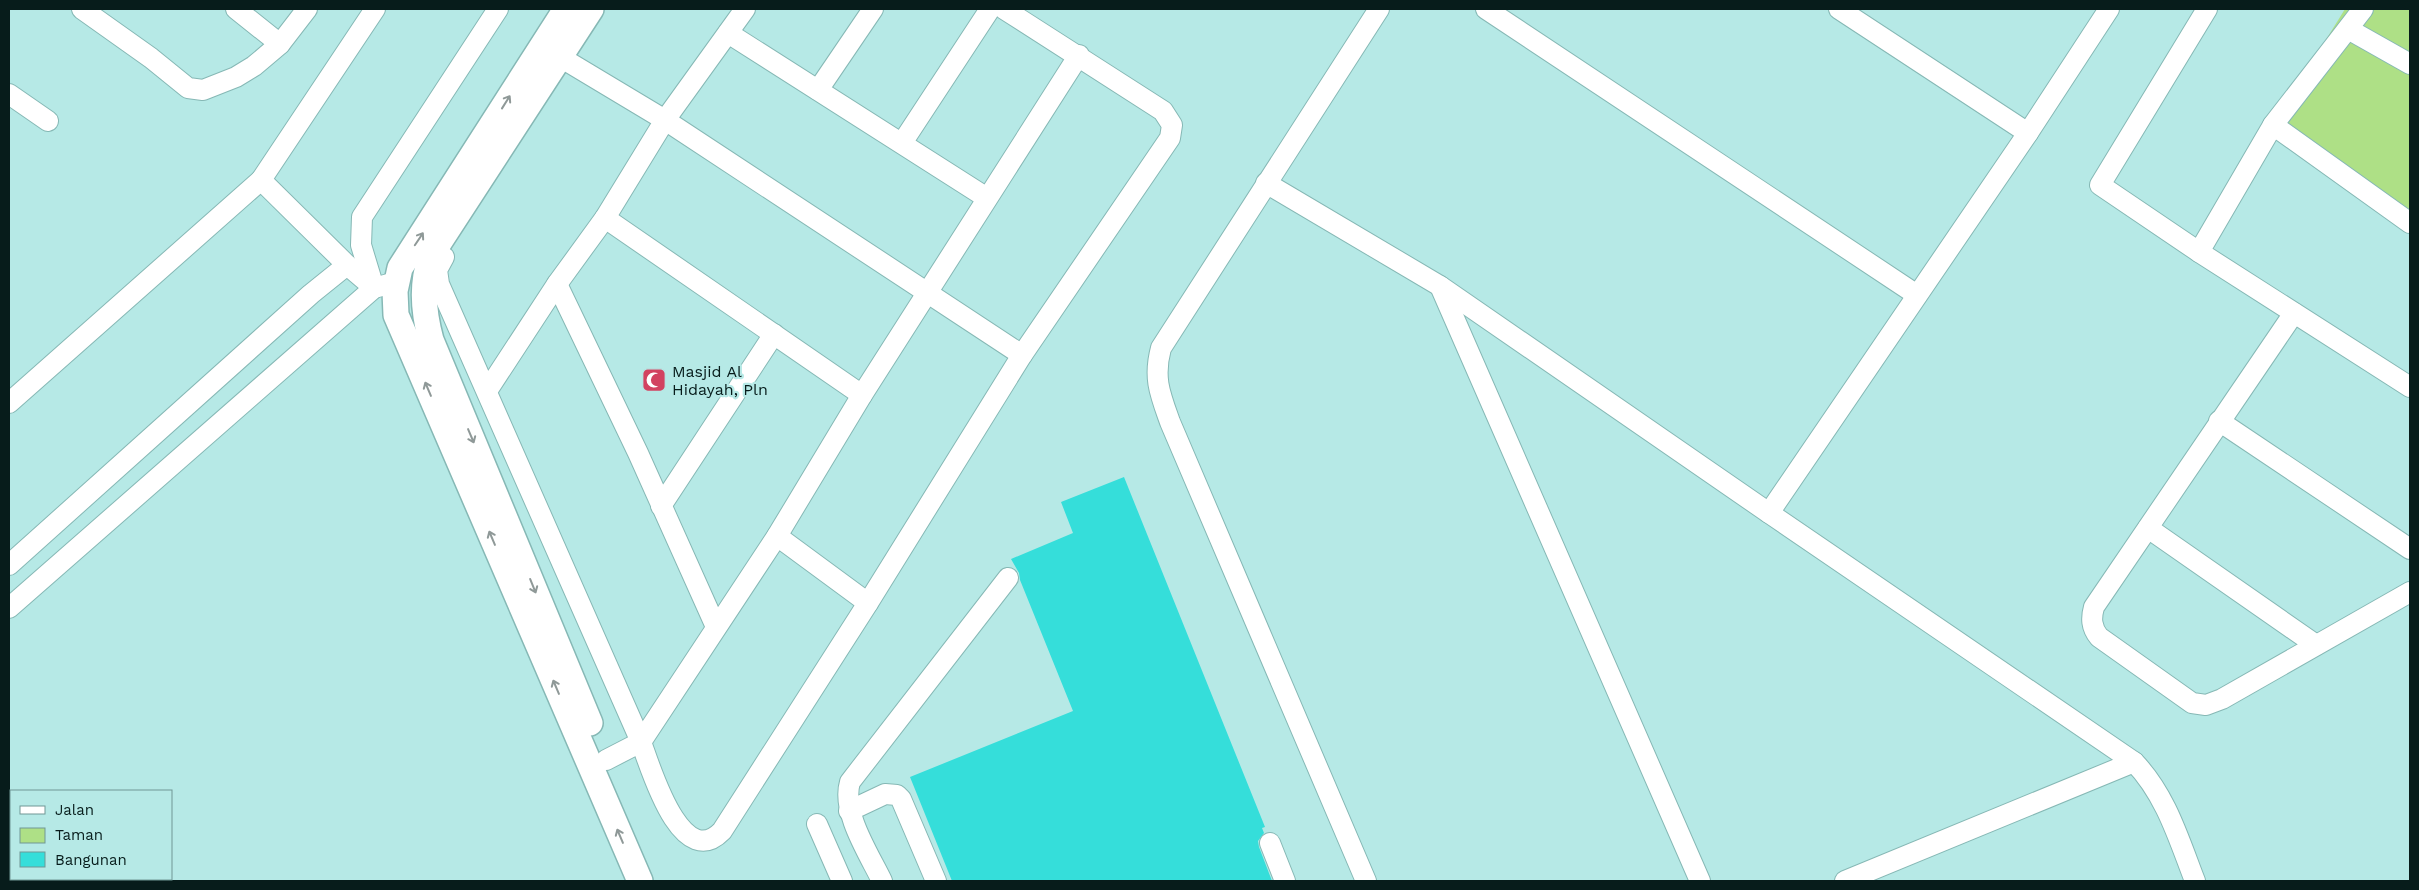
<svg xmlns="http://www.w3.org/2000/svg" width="2419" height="890" font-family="'Work Sans',sans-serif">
<rect width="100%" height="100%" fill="#b6e9e6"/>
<polygon fill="#aee086" points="2345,9 2410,9 2410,219 2273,125"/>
<polygon fill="#35deda" points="1124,477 1265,827 1262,828 1264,833 1258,841 1259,847 1272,881 952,881 910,777 1073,711 1020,580 1019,573 1011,559 1073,533 1061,502"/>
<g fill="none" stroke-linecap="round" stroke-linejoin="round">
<g stroke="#86b8b5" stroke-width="22">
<g id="minor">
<polyline points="82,9 151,58 188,88 203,90 236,77 254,66 280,44 307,9"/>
<polyline points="236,9 280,44"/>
<polyline points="1486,9 1917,295"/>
<polyline points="1839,9 2028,133"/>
<path d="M 2109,9 L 2028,133 L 1769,513 L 2134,762 C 2166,795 2179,840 2195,881"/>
<polyline points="2207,9 2100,185 2199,252 2410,387"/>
<polyline points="2348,29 2410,64"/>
<polyline points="728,33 987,198"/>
<polyline points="560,57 665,120 1022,355"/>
<polyline points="818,90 873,9"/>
<polyline points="9,94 48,121"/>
<polyline points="2273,125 2410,223"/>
<polyline points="902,143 990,9"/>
<polyline points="261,180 375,9"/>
<polyline points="1266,183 1440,286 1769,513"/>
<polyline points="605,218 862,395"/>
<polyline points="2199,252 2273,125 2363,9"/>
<path d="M 444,257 L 437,270 L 439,284 L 641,742 C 650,766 681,873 722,831 L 868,603 L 1022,355 L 1170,138 L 1172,125 L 1163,111 L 1004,9"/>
<polyline points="557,284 638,453 716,627"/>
<polyline points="1440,286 1700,881"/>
<polyline points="374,288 361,245 362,217 498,9"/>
<path d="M 2294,313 L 2094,607 C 2091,618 2091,627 2099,637 L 2192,703 L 2206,705 L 2222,699 L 2410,592"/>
<polyline points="487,391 557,284 605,218 665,120 745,9"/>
<polyline points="9,403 261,180 347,265"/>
<polyline points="2219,421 2410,549"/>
<polyline points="661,506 774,334"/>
<polyline points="2148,528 2316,645"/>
<polyline points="777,536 868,603"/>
<polyline points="9,565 311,294 347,265 374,288"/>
<polyline points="9,608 374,288 396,282"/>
<polyline points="606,760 641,742 777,536 862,395 1079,55"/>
<polyline points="849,811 885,794 897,795 901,799 936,881"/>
<polyline points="817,824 842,881"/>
<polyline points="1270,843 1285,881"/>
<path d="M 882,881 C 869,854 841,812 850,782 L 1008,578"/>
<path d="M 1366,881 L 1170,422 C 1160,394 1153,378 1161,348 L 1379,9"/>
<polyline points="1845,881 2134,762"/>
</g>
</g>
<g stroke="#86b8b5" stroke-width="28">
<g id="major">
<polyline points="566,9 400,268 395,291 396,315 640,881"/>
<path d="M 590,723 L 431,340 C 423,311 420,281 433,252 L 591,9"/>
</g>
</g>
<use href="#minor" stroke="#fff" stroke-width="20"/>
<use href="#major" stroke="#fff" stroke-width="25"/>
</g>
<defs><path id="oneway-shaft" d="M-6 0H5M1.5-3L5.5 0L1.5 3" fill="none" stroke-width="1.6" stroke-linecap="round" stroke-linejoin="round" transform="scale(1.25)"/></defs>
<g stroke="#8f9998">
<use href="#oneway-shaft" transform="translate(506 102) rotate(-58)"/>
<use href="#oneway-shaft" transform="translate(419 239) rotate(-56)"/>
<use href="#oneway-shaft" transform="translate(428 389) rotate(-113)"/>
<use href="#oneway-shaft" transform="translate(471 436) rotate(67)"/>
<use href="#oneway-shaft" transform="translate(492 538) rotate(-113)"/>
<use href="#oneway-shaft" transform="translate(533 586) rotate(68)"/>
<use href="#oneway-shaft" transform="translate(556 687) rotate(-113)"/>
<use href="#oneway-shaft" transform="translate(620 836) rotate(-113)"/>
</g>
<defs>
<g id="mosque-square" transform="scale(1.25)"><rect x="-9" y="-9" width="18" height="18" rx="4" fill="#d24260" stroke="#b6e9e6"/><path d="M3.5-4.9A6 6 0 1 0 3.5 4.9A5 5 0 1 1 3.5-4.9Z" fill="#fff"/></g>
</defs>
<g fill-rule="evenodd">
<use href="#mosque-square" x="654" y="380"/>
</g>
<g text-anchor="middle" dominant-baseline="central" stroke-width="4.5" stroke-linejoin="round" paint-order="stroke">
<g font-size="16" fill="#071c1b" stroke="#b6e9e6" text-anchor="start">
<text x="672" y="371">Masjid Al<tspan x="672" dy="18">Hidayah, Pln</tspan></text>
</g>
</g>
<rect width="2419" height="890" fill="none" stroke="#071c1b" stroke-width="20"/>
<rect x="10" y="790" width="162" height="90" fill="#b6e9e6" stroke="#709795"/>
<rect x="20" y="806" width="25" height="8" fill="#ffffff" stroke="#709795"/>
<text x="55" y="815" font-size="15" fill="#071c1b">Jalan</text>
<rect x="20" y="828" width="25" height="15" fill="#aee086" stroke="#709795"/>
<text x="55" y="840" font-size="15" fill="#071c1b">Taman</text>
<rect x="20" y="852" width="25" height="15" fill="#35deda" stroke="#709795"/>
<text x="55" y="865" font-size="15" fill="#071c1b">Bangunan</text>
</svg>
